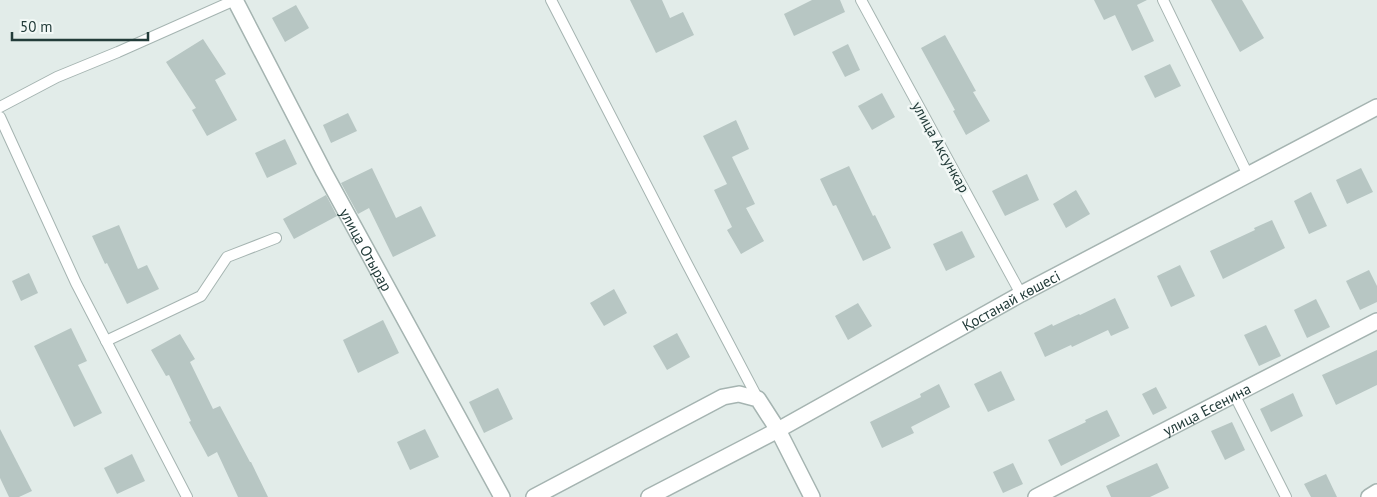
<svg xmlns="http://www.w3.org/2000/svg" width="1377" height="497" font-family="'PT Sans',sans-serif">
<rect width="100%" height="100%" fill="#e2ece9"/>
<g fill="#b7c6c3">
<polygon points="630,0 662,0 670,18 683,12 694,35 656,53"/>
<polygon points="812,0 840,0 845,12 794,36 784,14"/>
<polygon points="1094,0 1147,0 1137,5 1154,41 1132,51 1115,15 1104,20"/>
<polygon points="1211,0 1242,0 1264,38 1240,52"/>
<polygon points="296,5 309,28 285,42 272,18"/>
<polygon points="945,35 976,91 973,92 990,121 966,135 953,111 955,110 921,48"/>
<polygon points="203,39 226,74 215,80 237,120 207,136 192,110 196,108 166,62"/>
<polygon points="848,44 860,70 845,77 832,52"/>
<polygon points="1170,64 1181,86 1155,98 1144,76"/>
<polygon points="882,93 895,117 872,130 858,106"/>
<polygon points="348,113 357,131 331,143 323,125"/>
<polygon points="736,120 749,149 732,157 755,204 746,208 764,241 741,254 727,230 732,227 714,190 727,184 703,136"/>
<polygon points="285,139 297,164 267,178 255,153"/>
<polygon points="849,166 873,216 875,215 891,248 863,261 836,205 833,206 820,179"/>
<polygon points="372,168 396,218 421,206 436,236 393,257 369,208 358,214 341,183"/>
<polygon points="1361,168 1373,192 1347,204 1336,180"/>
<polygon points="1027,174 1039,200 1005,216 992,191"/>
<polygon points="1076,190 1090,214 1066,228 1053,204"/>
<polygon points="1311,192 1327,226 1309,234 1294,201"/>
<polygon points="326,195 337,216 294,239 283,219"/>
<polygon points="1272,220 1285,248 1223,279 1210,251 1255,230 1254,228"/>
<polygon points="119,225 138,269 147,265 159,289 127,304 107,263 105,264 92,236"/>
<polygon points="962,231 975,257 946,271 933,244"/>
<polygon points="1180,265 1195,296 1171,307 1157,276"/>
<polygon points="1369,270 1377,286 1377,302 1360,310 1346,281"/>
<polygon points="29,273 38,293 21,301 12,281"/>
<polygon points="614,289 627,313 604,326 590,303"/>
<polygon points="1115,298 1129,328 1111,336 1108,330 1072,347 1071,345 1045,357 1034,333 1052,324 1053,326 1079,314 1080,315"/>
<polygon points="1316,299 1330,327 1307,338 1294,310"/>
<polygon points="858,303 872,326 848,340 835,316"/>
<polygon points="383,320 399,353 358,373 343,340"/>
<polygon points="1266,325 1281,356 1259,366 1244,335"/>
<polygon points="71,328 87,361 78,365 102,413 74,427 34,346"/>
<polygon points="677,333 690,357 667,370 653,346"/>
<polygon points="180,334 195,359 190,362 213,409 220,406 250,462 251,462 268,497 238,497 217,452 208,457 189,422 191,421 169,375 166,376 151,350"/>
<polygon points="1377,350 1377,385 1336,405 1322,375"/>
<polygon points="1001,371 1015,400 988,412 974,384"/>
<polygon points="939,384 950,407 911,427 914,433 882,448 870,422 921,397 920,394"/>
<polygon points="1156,387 1167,408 1153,415 1142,394"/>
<polygon points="498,388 513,419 484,433 469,402"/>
<polygon points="1293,393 1303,416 1271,432 1260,409"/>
<polygon points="1107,410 1120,436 1061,466 1048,440 1086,422 1085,420"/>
<polygon points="1232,422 1245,450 1225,460 1211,431"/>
<polygon points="0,429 32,491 19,497 9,497 0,478"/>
<polygon points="425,429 439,457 410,470 397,442"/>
<polygon points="132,454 145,481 117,494 104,468"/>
<polygon points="1013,463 1023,484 1003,493 993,472"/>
<polygon points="1157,463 1169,488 1150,497 1111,497 1106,486"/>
<polygon points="1326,474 1337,497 1311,497 1304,484"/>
</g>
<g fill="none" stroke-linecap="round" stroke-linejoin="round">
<g stroke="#a5b4b1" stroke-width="12">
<g id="service">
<polyline points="551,0 686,262 758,399"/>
<polyline points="861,0 1021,294"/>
<polyline points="1163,0 1248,175"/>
<polyline points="0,107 57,77 118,52 235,0"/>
<polyline points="0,117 76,283 187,497"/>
<polyline points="106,341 201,296 227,257 276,238"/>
<polyline points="1234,394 1286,497"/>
</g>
</g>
<g stroke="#a5b4b1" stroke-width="18">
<g id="minor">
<path id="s1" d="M 235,0 L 324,172 L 502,497"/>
<path id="s2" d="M 649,497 L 778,430 L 1021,294 L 1377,107"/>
<path id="s3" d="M 1036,497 L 1377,321"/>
<polyline points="1369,497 1377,492"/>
</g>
</g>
<g stroke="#a5b4b1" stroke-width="18">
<polyline id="tertiary" points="534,497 723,397 739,394 758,399 778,430 812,497"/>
</g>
<use href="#service" stroke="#fff" stroke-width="10"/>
<use href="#minor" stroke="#fff" stroke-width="15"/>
<use href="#tertiary" stroke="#fff" stroke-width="15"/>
</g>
<g text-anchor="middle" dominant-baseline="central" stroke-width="5" stroke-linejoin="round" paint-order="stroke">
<g font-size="15" fill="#233c3a" stroke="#f2f8f6">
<text transform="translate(941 147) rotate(61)">улица Аксункар</text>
<text stroke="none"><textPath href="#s1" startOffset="282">улица Отырар</textPath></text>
<text stroke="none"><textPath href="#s2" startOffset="412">Қостанай көшесі</textPath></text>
<text stroke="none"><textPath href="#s3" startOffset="192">улица Есенина</textPath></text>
</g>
</g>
<path d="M12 32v8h136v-8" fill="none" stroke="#233c3a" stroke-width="2.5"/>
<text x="20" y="32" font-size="15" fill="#233c3a" stroke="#f2f8f6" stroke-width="4" paint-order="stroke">50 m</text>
</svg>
